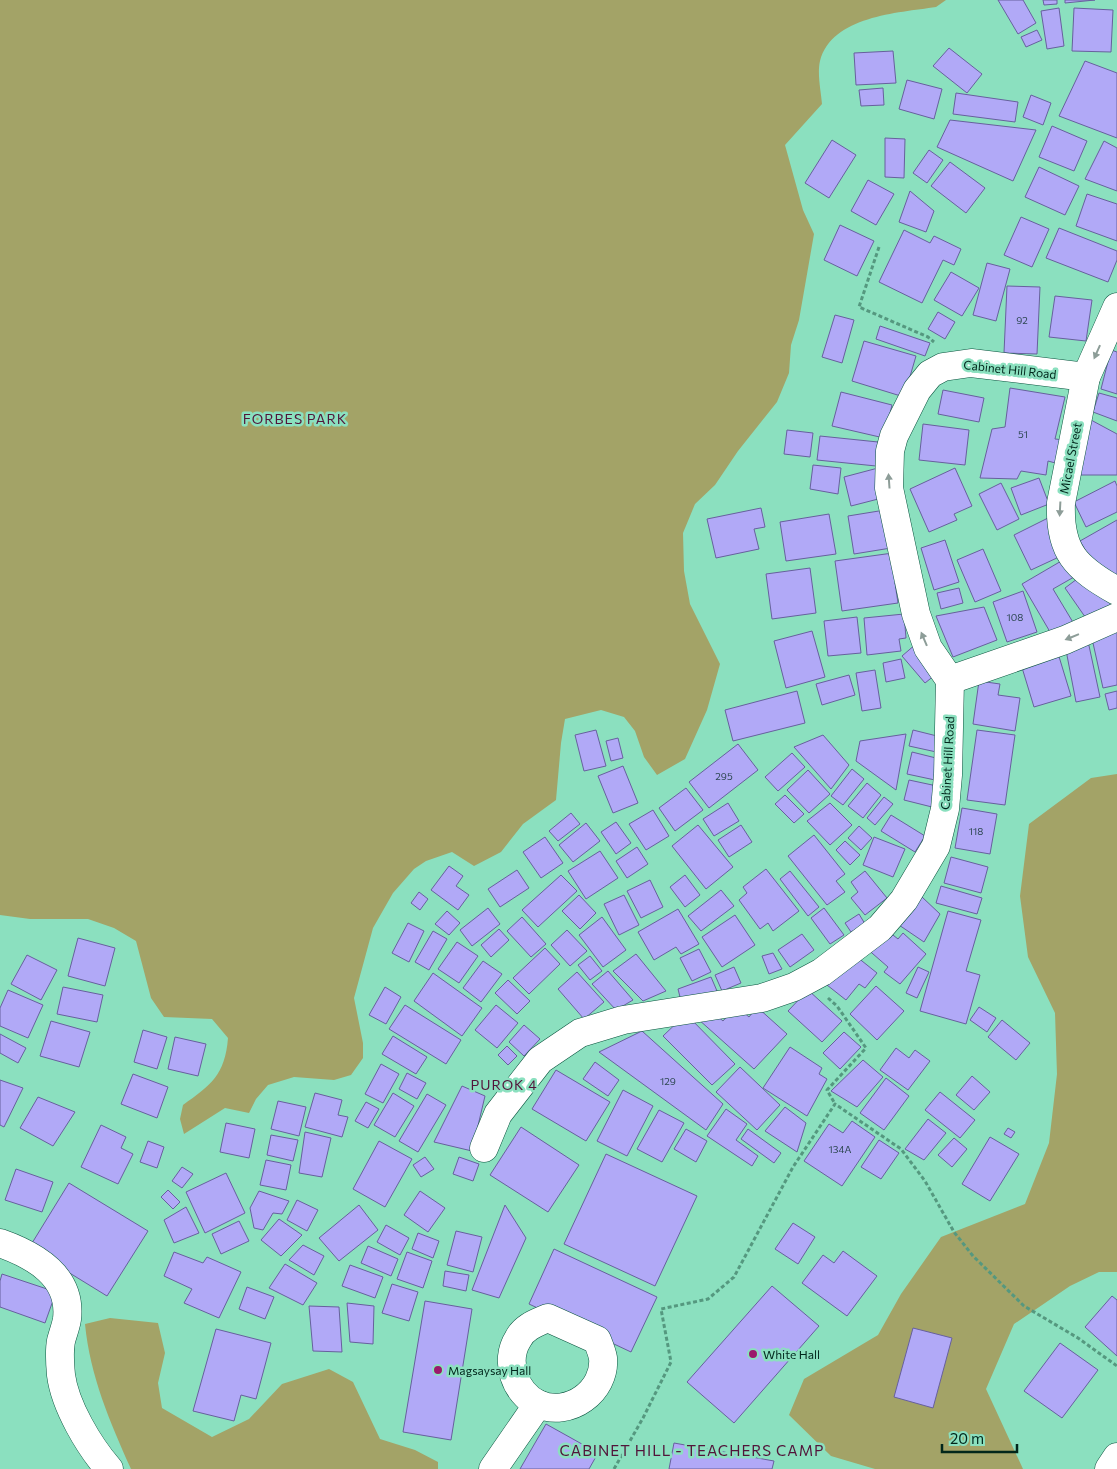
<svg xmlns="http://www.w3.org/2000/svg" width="1117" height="1469" font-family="Commissioner,sans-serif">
<rect width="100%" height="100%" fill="#8be0bf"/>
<g fill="#a3a367">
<path d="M 0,0 L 946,0 L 936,7 C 897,13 832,16 820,61 C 817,74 821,91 822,104 L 785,145 L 803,210 L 814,234 L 799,320 L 791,345 L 789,373 L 777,402 L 738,451 L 715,485 L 695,504 L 683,533 L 684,571 L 690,604 L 720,664 L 707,710 L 685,759 L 657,775 L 644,757 L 635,731 L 624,717 L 601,710 L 565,719 L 561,743 L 556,800 L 523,824 L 501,852 L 474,866 L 452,852 L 426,861 L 414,869 L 393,893 L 373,928 L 354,998 L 363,1043 L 363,1058 L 351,1075 L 334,1080 L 294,1077 L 268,1085 L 256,1099 L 249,1113 L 225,1108 L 184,1134 L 180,1119 L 183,1105 C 211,1085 225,1075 228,1038 L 212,1019 L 164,1017 L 151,998 L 136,941 L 114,928 L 88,919 L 30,919 L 0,915 Z"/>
<polygon points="1117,774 1117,1272 1099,1272 1070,1286 1014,1324 986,1389 1023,1469 875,1469 831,1456 789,1415 804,1379 878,1335 901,1294 941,1237 1025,1204 1049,1143 1057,1074 1055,1013 1028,957 1020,896 1029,824 1091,778"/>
<path d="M 110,1318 L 158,1323 L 165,1353 L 158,1383 L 162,1408 L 212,1437 L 249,1419 L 282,1384 L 329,1369 L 353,1382 L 380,1439 L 415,1450 L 438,1462 L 438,1469 L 131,1469 C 110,1422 90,1376 85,1324 Z"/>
</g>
<g fill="#b1a9f7" stroke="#67609d">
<polygon points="998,0 1023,0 1036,23 1018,34"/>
<polygon points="1043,0 1057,0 1057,4 1044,5"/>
<polygon points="1065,0 1095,0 1065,3"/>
<polygon points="1059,8 1064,46 1047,49 1041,11"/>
<polygon points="1074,8 1113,10 1111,52 1072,51"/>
<polygon points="1037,30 1042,40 1026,47 1021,37"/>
<polygon points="949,48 982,74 967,93 933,66"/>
<polygon points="893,51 896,83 856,85 854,53"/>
<polygon points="1085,61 1117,73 1117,138 1059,116"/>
<polygon points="907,80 942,89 934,119 899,109"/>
<polygon points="883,88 884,105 861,106 859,90"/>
<polygon points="956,93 1018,102 1015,122 953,114"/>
<polygon points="1031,95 1051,103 1043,125 1023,117"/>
<polygon points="950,120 1036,130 1013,181 937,147"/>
<polygon points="1052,126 1087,141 1074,171 1039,157"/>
<polygon points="885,138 905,139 904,178 885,177"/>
<polygon points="832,140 856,155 829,198 805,183"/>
<polygon points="1104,141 1117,148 1117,191 1085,179"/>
<polygon points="929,150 943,160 927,183 913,173"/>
<polygon points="950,162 985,188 966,213 931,186"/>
<polygon points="1039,167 1079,186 1065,215 1025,197"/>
<polygon points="868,180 894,194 876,225 851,211"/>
<polygon points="910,191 934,211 926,232 899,222"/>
<polygon points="1087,194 1117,204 1117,241 1076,226"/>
<polygon points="1021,217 1049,229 1032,267 1004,255"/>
<polygon points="840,225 874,241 857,276 824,260"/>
<polygon points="1059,228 1117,251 1117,260 1108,282 1046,258"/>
<polygon points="904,230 930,243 934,236 961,249 954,265 943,260 922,303 879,282"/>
<polygon points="987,263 1010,269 996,321 973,315"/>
<polygon points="951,272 979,288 962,316 934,300"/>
<polygon points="1007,286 1040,287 1037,354 1004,353"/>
<polygon points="1055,296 1092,300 1086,341 1049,337"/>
<polygon points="938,312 955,322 945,339 928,329"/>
<polygon points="835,315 854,320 842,363 822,357"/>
<polygon points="880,326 930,343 925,356 876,339"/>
<polygon points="864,341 916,356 904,397 852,381"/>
<polygon points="1111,350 1117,352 1117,394 1101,389"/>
<polygon points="1010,388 1065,397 1055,439 1066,440 1059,464 1048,461 1046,475 1021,471 1017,479 980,478 992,429 1005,427"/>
<polygon points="943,390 984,398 979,422 938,414"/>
<polygon points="841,392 892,405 884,438 832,426"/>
<polygon points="1099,393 1117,398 1117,421 1093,412"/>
<polygon points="1091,420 1117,434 1117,475 1077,475"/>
<polygon points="923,424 969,430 965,465 919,460"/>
<polygon points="787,430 813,433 810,457 784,454"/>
<polygon points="820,436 878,442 876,466 817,460"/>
<polygon points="813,465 841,468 838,494 810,489"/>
<polygon points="878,468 886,497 851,506 844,477"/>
<polygon points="955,468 972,506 954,514 957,520 929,532 910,489"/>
<polygon points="1039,478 1049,504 1021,515 1011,488"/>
<polygon points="1115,481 1117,486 1117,512 1086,527 1074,502"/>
<polygon points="1001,483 1019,519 997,530 979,494"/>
<polygon points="761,508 765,527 754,529 759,549 716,558 707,519"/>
<polygon points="885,510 891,548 854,554 848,516"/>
<polygon points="829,514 836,554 786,561 780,522"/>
<polygon points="1048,518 1059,557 1031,570 1014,535"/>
<polygon points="1117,520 1117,583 1101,577 1080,541"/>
<polygon points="945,540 959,582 934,590 921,548"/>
<polygon points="983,549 1001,591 975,602 957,560"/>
<polygon points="900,552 904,582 895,583 898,603 842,611 835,561"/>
<polygon points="1063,560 1074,577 1053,589 1074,624 1053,637 1022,584"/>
<polygon points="810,568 816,613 772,619 766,574"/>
<polygon points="1081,576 1117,604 1090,624 1065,588"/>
<polygon points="959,588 963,603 941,609 937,593"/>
<polygon points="1023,591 1037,632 1007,642 993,602"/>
<polygon points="984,607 997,640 953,657 936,616"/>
<polygon points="904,614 906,638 899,639 901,651 867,655 864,618"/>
<polygon points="857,617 861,653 828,656 824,621"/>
<polygon points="1117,628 1117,685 1103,688 1091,634"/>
<polygon points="812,631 825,677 786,688 774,641"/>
<polygon points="1088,641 1100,697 1076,702 1065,645"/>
<polygon points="916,644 940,671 925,683 902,656"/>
<polygon points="1057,650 1071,696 1034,707 1020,661"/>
<polygon points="901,659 905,678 886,682 883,663"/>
<polygon points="875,670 881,708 862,711 856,673"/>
<polygon points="849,675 855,695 822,705 816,684"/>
<polygon points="979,681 1000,684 998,695 1020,698 1015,731 973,724"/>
<polygon points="797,691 805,723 733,741 725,710"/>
<polygon points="1117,691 1117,708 1109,710 1105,694"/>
<polygon points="596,730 606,766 584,771 575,735"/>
<polygon points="913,730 945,738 941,753 909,746"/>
<polygon points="977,730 1015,735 1005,805 967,800"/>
<polygon points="906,734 896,790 856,761 860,741"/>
<polygon points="823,735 849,765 831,789 794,747"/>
<polygon points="618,738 623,758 611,761 606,741"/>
<polygon points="738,744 758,770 709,808 689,782"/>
<polygon points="912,752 940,759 935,780 907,774"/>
<polygon points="792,753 805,767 778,791 765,777"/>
<polygon points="623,766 638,803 613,813 598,776"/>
<polygon points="852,769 864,779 843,805 831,796"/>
<polygon points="808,770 830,794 809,813 787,790"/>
<polygon points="909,780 937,786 932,807 904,800"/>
<polygon points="867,783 881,795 863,818 848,806"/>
<polygon points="686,788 703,810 675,831 659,808"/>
<polygon points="785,795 804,814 794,823 775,804"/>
<polygon points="884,797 893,804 875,825 867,818"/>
<polygon points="728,803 739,821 714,836 703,819"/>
<polygon points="830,803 852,825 830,845 807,821"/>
<polygon points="962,808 997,814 990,854 955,848"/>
<polygon points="653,810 669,836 646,850 629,824"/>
<polygon points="571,813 580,824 558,841 549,831"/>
<polygon points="891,815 925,836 915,852 881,831"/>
<polygon points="616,822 631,843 616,854 601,832"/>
<polygon points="586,823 600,841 573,862 559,845"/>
<polygon points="698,825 733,867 706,889 672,846"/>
<polygon points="741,825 752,842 729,857 718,840"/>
<polygon points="859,826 872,838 861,850 848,838"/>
<polygon points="814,835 845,874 836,881 845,892 827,905 788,856"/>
<polygon points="545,837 563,863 541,878 523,852"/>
<polygon points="874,837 905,849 893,877 863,865"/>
<polygon points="845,841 860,855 850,865 836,850"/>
<polygon points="637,847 648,864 627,878 616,861"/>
<polygon points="600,851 618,878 586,899 568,871"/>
<polygon points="951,857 988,867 981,893 944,883"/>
<polygon points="449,866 463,876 456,886 469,895 458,910 431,890"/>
<polygon points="766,869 799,911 773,931 768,923 760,929 739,900 747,893 743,887"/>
<polygon points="517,870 529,888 500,907 488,889"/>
<polygon points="790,871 819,907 808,916 780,879"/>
<polygon points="865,871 887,898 865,915 851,898 858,892 851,882"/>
<polygon points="561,875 577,891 538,927 522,910"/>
<polygon points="685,875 700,895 685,907 670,887"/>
<polygon points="650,880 663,907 641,918 627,891"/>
<polygon points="941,886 982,898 977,914 936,903"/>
<polygon points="721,890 734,906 701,931 688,916"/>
<polygon points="419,892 428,899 420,910 411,903"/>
<polygon points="579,895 596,913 580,929 562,911"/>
<polygon points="624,895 639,925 619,935 604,904"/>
<polygon points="922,897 940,914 924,942 896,923"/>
<polygon points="488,908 500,924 472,946 460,930"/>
<polygon points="824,908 844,935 830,944 811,918"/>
<polygon points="678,909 699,944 681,954 676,947 654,960 638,932"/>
<polygon points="447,911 460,923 449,935 435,924"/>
<polygon points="948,911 981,920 966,971 980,975 966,1024 920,1011"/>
<polygon points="859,914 865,924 851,932 845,923"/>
<polygon points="735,915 755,945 722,967 702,937"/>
<polygon points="522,917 546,944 531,957 507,931"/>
<polygon points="602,917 626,950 603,967 579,935"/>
<polygon points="408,923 424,931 409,962 392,953"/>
<polygon points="884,928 898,939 903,933 926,954 900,984 884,972 888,967 865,947"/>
<polygon points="499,929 509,940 491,957 481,945"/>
<polygon points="567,930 587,951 570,966 551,945"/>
<polygon points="433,931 447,939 429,970 415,962"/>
<polygon points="802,934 814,950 790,967 778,950"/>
<polygon points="78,938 115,948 105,986 68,976"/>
<polygon points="457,942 478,956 459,983 438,969"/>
<polygon points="545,948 560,964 529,994 513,978"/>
<polygon points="699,949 711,972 692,981 680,958"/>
<polygon points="773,953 782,969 769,974 762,956"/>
<polygon points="852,953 877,973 865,988 859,984 846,1000 827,985"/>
<polygon points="636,954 666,991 643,1001 613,971"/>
<polygon points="27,955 57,970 41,1000 11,984"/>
<polygon points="590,956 602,971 590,980 578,965"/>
<polygon points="483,961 502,974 481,1002 463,988"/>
<polygon points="734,967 741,983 722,991 715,975"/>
<polygon points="918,967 929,972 917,998 906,993"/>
<polygon points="608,971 633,1000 616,1010 592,984"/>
<polygon points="577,972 604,1002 584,1019 558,989"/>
<polygon points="433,973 482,1008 462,1036 414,1001"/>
<polygon points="711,977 717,991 681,1001 678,989"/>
<polygon points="508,980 530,1001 517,1014 495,993"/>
<polygon points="876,986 904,1011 877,1040 850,1014"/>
<polygon points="63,987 103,995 97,1022 57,1014"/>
<polygon points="385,987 401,997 386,1024 369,1015"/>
<polygon points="8,990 43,1005 28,1038 0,1026 0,1008"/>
<polygon points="808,990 842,1021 822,1042 788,1011"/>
<polygon points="405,1005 461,1040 446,1064 389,1029"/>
<polygon points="496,1005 518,1023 497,1048 475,1030"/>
<polygon points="736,1006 749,1017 757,1007 787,1034 754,1069 698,1019 708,1008 723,1021"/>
<polygon points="979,1007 996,1018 987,1032 970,1020"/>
<polygon points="686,1014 735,1064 712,1085 663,1036"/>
<polygon points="1002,1020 1030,1043 1016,1060 988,1037"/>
<polygon points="51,1021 90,1032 79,1067 40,1056"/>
<polygon points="524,1025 540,1039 524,1056 509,1042"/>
<polygon points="143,1030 167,1037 157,1069 134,1062"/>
<polygon points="642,1031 723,1104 706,1130 599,1052"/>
<polygon points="844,1032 861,1047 840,1069 823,1053"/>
<polygon points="0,1034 26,1048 18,1063 0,1053"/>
<polygon points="393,1036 427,1057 416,1074 382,1054"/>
<polygon points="175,1037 206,1044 198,1076 168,1069"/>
<polygon points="507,1046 517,1056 508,1065 498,1055"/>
<polygon points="790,1047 822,1068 819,1074 827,1079 807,1116 763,1088"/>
<polygon points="896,1048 909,1058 915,1050 930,1061 908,1090 880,1070"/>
<polygon points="863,1060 883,1077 857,1107 831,1091"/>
<polygon points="595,1062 619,1080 608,1096 583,1079"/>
<polygon points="381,1064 399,1074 383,1103 365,1094"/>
<polygon points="740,1067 780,1105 757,1130 716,1092"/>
<polygon points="556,1070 610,1102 586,1141 532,1109"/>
<polygon points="407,1073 426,1083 417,1099 399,1089"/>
<polygon points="133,1074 168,1087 157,1118 121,1104"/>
<polygon points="972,1076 990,1092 974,1110 956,1095"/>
<polygon points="886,1078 909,1096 884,1130 860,1113"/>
<polygon points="0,1080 23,1088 4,1127 0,1125"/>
<polygon points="462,1086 485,1096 472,1151 434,1142"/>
<polygon points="623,1090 653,1106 627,1156 597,1141"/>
<polygon points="940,1092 975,1120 960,1138 925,1110"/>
<polygon points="315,1093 342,1100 338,1115 348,1117 342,1137 305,1127"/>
<polygon points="393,1093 414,1106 395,1137 374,1125"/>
<polygon points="427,1094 446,1105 418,1152 399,1141"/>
<polygon points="38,1097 75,1112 53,1146 20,1128"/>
<polygon points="278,1101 306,1107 299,1136 271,1129"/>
<polygon points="366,1102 379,1109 368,1128 355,1121"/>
<polygon points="785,1107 806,1123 797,1152 765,1131"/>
<polygon points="726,1109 747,1124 736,1140 758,1156 752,1166 707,1136"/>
<polygon points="659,1110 684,1123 662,1162 637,1149"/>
<polygon points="928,1119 946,1133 924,1160 905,1149"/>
<polygon points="852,1121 875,1137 842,1186 804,1161 829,1124 843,1133"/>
<polygon points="226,1123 255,1129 249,1158 220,1152"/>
<polygon points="101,1125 126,1137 121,1148 133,1154 118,1184 81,1167"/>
<polygon points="521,1127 579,1165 548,1212 490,1175"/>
<polygon points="1008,1128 1015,1132 1011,1138 1004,1134"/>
<polygon points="686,1129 707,1141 696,1162 674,1149"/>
<polygon points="748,1129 781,1153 774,1163 741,1139"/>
<polygon points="305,1132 331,1138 322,1177 299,1173"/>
<polygon points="271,1135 298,1140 293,1161 267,1155"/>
<polygon points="990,1137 1019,1154 990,1201 962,1184"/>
<polygon points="954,1138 967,1149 952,1167 938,1155"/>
<polygon points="879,1140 899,1153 881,1179 861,1167"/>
<polygon points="148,1141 164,1147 157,1168 140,1162"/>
<polygon points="379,1141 412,1159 385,1207 353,1189"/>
<polygon points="606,1154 697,1196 655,1286 564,1244"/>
<polygon points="425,1157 434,1169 421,1177 413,1165"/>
<polygon points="459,1157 479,1164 473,1181 453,1174"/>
<polygon points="266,1160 291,1165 286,1190 260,1185"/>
<polygon points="182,1167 193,1174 182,1188 172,1181"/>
<polygon points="16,1169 53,1182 42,1212 5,1200"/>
<polygon points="226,1173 245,1213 205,1233 186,1192"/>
<polygon points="69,1183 148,1231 107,1296 29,1248"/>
<polygon points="168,1190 180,1202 173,1209 161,1197"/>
<polygon points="259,1191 289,1201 282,1214 273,1213 263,1230 254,1228 250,1208"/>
<polygon points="420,1191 445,1208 428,1232 404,1215"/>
<polygon points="297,1200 318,1210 307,1231 287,1220"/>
<polygon points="359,1205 378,1230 339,1261 319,1238"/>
<polygon points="505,1205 526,1238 499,1298 472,1290"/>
<polygon points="186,1207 199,1233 174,1243 164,1220"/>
<polygon points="279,1219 302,1235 281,1256 261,1240"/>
<polygon points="239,1221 249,1241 221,1254 212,1234"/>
<polygon points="793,1223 815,1237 798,1264 775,1249"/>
<polygon points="386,1225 409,1238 400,1255 377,1242"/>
<polygon points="456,1231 482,1237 473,1272 447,1265"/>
<polygon points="418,1233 439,1241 433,1258 412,1249"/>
<polygon points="303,1245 324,1256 314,1275 289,1260"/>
<polygon points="368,1246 398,1259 391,1276 361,1263"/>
<polygon points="554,1249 657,1297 631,1352 529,1304"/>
<polygon points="843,1251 877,1276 847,1316 802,1283 823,1255 834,1263"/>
<polygon points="174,1252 203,1263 207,1257 241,1272 219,1318 184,1303 192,1289 164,1276"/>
<polygon points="407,1252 432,1261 423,1288 397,1279"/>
<polygon points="285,1264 317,1283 303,1305 269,1288"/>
<polygon points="350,1265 383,1277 375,1298 342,1286"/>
<polygon points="445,1271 469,1275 466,1291 443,1286"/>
<polygon points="2,1274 56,1292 45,1323 0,1307 0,1281"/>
<polygon points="392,1284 418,1292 409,1321 382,1313"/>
<polygon points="772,1286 819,1326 734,1423 687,1382"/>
<polygon points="247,1287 274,1297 265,1319 239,1309"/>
<polygon points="1112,1296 1117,1300 1117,1356 1085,1327"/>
<polygon points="425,1301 472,1309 451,1440 403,1432"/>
<polygon points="347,1303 374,1306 373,1344 350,1342"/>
<polygon points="309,1306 339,1307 342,1352 313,1351"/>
<polygon points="913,1328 952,1338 933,1408 894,1397"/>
<polygon points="216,1329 271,1343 256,1399 241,1395 234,1421 193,1411"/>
<polygon points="1060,1343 1098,1370 1062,1418 1024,1391"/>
<polygon points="546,1424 598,1453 589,1469 520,1469"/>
<polygon points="674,1443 774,1461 772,1469 669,1469"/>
</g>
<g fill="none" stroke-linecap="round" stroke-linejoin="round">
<g stroke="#09533e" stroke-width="29">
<g id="minor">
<path d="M 1117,307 L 1086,377 L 1061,503 C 1059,552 1076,568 1117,591"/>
<polyline points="950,680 1065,640 1117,617"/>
<polyline points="484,1148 498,1114 540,1060 580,1033 623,1020 762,998 794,987 822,972 880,928 904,900 936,846 945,809 948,775 950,680 928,648 916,614 889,488 890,451 894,436 917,390 930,374 943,367 971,363 1086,377"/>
<path d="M 0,1243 C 34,1255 72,1276 67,1319 C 66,1326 63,1333 61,1341 C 59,1351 60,1364 61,1375 C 65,1406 89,1446 109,1469"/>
<path d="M 548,1318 L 597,1340 C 599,1345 602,1352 603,1358 C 606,1391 569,1418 538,1404 C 515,1393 504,1361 518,1339 C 524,1327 536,1323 548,1318 Z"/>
<polyline points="493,1469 538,1404"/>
</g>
</g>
<g stroke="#09533e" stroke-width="29">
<polyline id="major" points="1109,1469 1117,1457"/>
</g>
<g stroke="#55987f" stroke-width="3" stroke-dasharray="4 2.5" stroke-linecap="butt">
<polyline points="879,247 859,307 928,337 934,342"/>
<polyline points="828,998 837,1006 866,1048 827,1090 835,1104"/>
<polyline points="614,1469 643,1418 671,1362 661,1309 708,1299 734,1277 793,1167 835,1104 901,1149 925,1181 954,1232 973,1256 1024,1306 1078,1338 1117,1366"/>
</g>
<use href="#minor" stroke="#fff" stroke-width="28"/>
<use href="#major" stroke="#fff" stroke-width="28"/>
</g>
<defs><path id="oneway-solid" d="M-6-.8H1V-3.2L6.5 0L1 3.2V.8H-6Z" transform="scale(1.25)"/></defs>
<g fill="#8d9d98">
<use href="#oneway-solid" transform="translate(1097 352) rotate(114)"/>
<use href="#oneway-solid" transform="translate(889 481) rotate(-94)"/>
<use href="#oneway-solid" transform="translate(1060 509) rotate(93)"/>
<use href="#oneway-solid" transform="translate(1072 637) rotate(158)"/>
<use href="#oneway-solid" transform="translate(924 639) rotate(-113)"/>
</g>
<g fill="#9b196c" stroke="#8be0bf" stroke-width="2">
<circle cx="753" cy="1354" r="5"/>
<circle cx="438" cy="1370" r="5"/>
</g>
<g text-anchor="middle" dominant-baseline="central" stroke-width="5" stroke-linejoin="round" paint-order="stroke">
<g font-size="10" fill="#2d4752">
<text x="1022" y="320">92</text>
<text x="1023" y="434">51</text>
<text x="1015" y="617">108</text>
<text x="724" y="776">295</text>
<text x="976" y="831">118</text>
<text x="668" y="1081">129</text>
<text x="840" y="1149">134A</text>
</g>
<g font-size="12" fill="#01261b" stroke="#8be0bf">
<text transform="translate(1010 369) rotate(6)">Cabinet Hill Road</text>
<text transform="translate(1070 458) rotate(-79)">Micael Street</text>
<text transform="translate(947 763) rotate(-87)">Cabinet Hill Road</text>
</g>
<g font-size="12" fill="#01261b" stroke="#8be0bf" text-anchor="start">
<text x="763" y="1354">White Hall</text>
<text x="448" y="1370">Magsaysay Hall</text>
</g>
<g font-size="14" letter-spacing="1" fill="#52153a" stroke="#8be0bf">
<text x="295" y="418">FORBES PARK</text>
<text x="504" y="1084">PUROK 4</text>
</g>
<g font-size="15" letter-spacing="1" fill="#52153a" stroke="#8be0bf">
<text x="692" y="1450">CABINET HILL - TEACHERS CAMP</text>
</g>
</g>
<path d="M942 1444v8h75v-8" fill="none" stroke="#01261b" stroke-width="2.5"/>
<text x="950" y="1444" font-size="15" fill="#01261b" stroke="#8be0bf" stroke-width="4" paint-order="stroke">20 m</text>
</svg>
